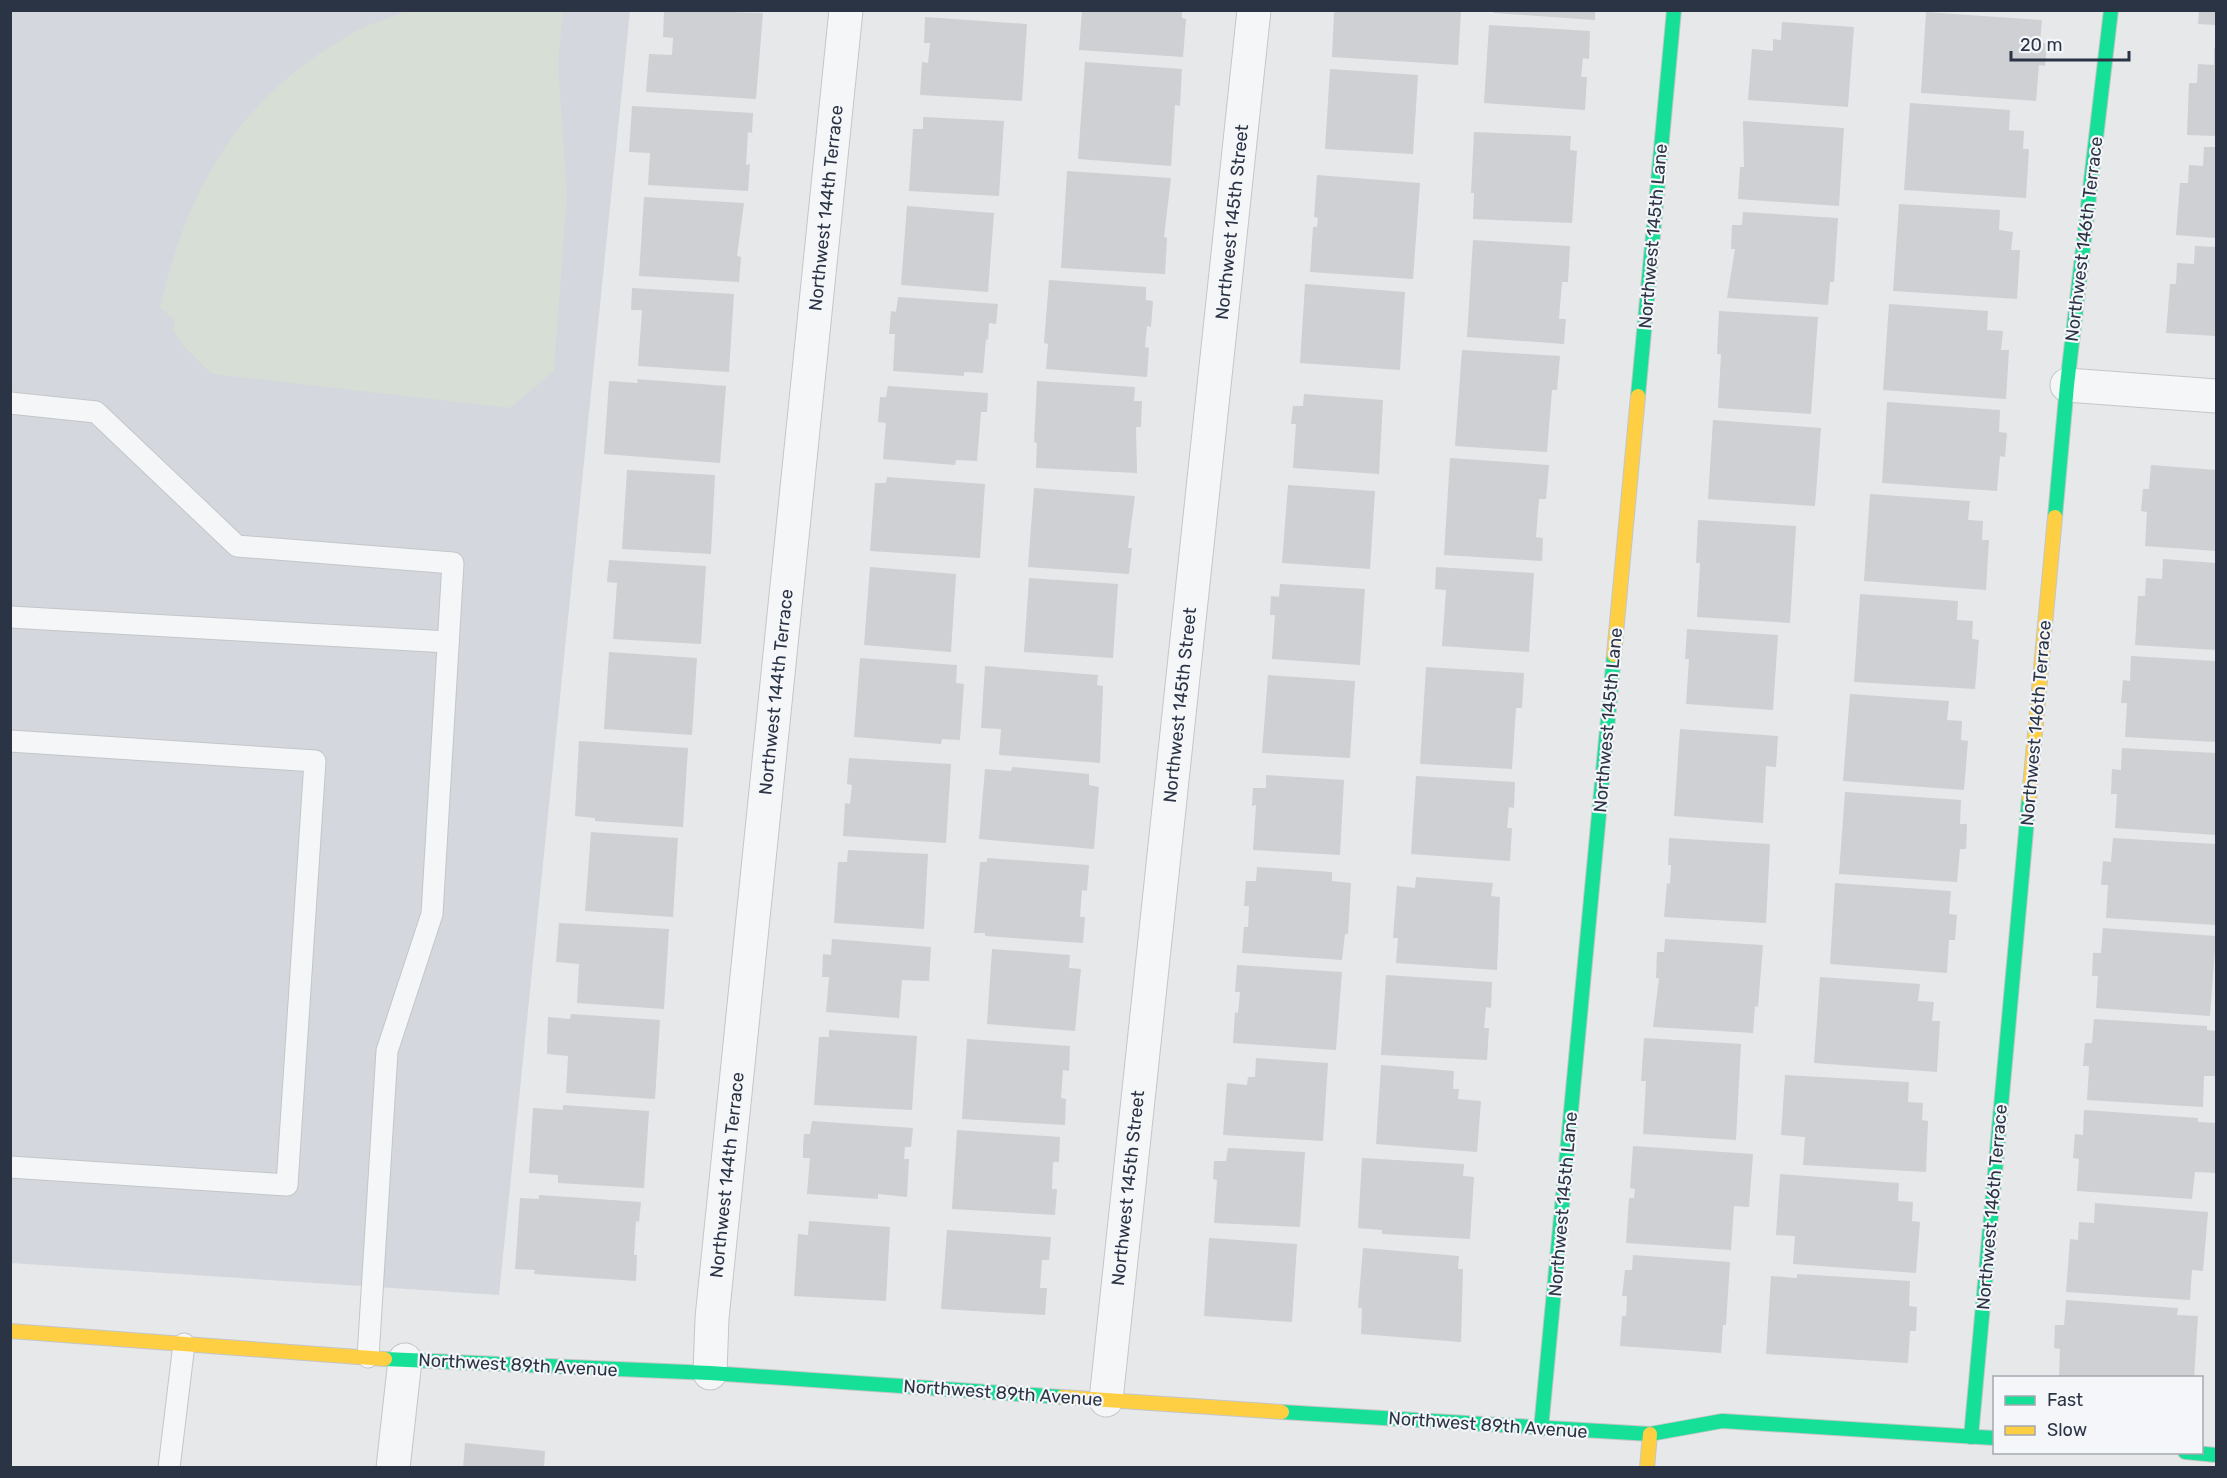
<svg xmlns="http://www.w3.org/2000/svg" width="2227" height="1478" font-family="Rubik,sans-serif">
<rect width="100%" height="100%" fill="#e6e8ea"/>
<polygon fill="#d4d7dd" points="10,11 630,11 499,1295 11,1263"/>
<path fill="#d6ded6" d="M 410,10 L 563,11 L 558,64 L 567,194 L 554,371 L 510,408 L 212,374 L 183,345 L 173,330 L 175,320 L 160,308 C 189,181 242,94 358,30 C 374,22 393,17 410,10 Z"/>
<g fill="#ced0d3">
<polygon points="664,10 763,13 756,99 646,92 649,54 672,55 673,38 663,37"/>
<polygon points="1082,10 1182,10 1182,18 1186,19 1183,57 1079,50"/>
<polygon points="1339,10 1461,10 1458,65 1332,57 1334,13"/>
<polygon points="1494,10 1595,10 1595,20 1494,13"/>
<polygon points="2199,10 2216,10 2216,25 2198,24"/>
<polygon points="1926,12 2042,20 2040,43 2047,43 2045,66 2039,65 2036,101 1921,93"/>
<polygon points="925,17 1027,24 1022,101 920,95 922,62 928,63 930,43 924,43"/>
<polygon points="1782,22 1854,27 1848,107 1748,100 1752,49 1773,51 1773,39 1781,40"/>
<polygon points="1489,25 1590,31 1589,59 1583,58 1581,77 1587,77 1585,110 1484,103"/>
<polygon points="2214,48 2216,48 2216,136 2187,135 2189,83 2197,83 2198,64 2214,65"/>
<polygon points="1085,62 1182,69 1180,106 1175,105 1171,166 1078,159"/>
<polygon points="1330,69 1418,75 1413,154 1325,149"/>
<polygon points="1910,103 2010,110 2009,130 2024,131 2023,149 2029,149 2026,198 1904,190"/>
<polygon points="632,106 753,113 752,133 748,132 746,165 750,164 748,191 648,185 650,153 629,152"/>
<polygon points="923,117 1004,121 999,196 909,191 913,129 923,129"/>
<polygon points="1743,121 1844,128 1839,206 1738,199 1740,167 1744,167"/>
<polygon points="1474,132 1571,136 1570,150 1577,151 1572,223 1473,219 1474,193 1471,193"/>
<polygon points="2204,147 2216,147 2216,238 2176,235 2180,183 2188,183 2189,165 2203,166"/>
<polygon points="1067,171 1171,178 1164,237 1167,238 1165,274 1061,268"/>
<polygon points="1317,175 1420,183 1413,279 1310,272 1313,227 1317,227 1318,218 1314,217"/>
<polygon points="644,197 744,203 737,256 741,257 739,282 639,276"/>
<polygon points="1899,204 2000,210 1999,230 2013,232 2011,250 2020,250 2017,299 1893,291"/>
<polygon points="907,206 994,213 988,292 901,285"/>
<polygon points="1743,212 1838,218 1834,282 1830,282 1828,305 1727,298 1735,249 1731,249 1732,225 1742,225"/>
<polygon points="1473,240 1570,246 1568,282 1562,282 1559,319 1566,319 1564,344 1467,337"/>
<polygon points="2195,246 2216,247 2216,336 2166,333 2170,284 2176,284 2177,263 2194,264"/>
<polygon points="1049,280 1146,287 1146,300 1153,301 1151,327 1147,326 1145,347 1149,348 1147,377 1046,369 1048,344 1044,343"/>
<polygon points="1305,284 1405,292 1400,370 1300,363"/>
<polygon points="632,288 734,294 729,372 638,366 642,310 631,310"/>
<polygon points="898,297 998,304 996,324 989,323 988,340 986,339 983,373 964,372 964,376 893,371 895,334 889,334 890,323 891,311 896,312"/>
<polygon points="1889,304 1988,311 1987,330 2003,331 2001,350 2009,350 2006,399 1883,390"/>
<polygon points="1719,311 1818,317 1811,414 1718,408 1721,354 1717,354"/>
<polygon points="1462,350 1560,356 1557,390 1552,390 1547,452 1455,446"/>
<polygon points="637,379 726,386 720,463 604,454 609,381 638,383"/>
<polygon points="1037,381 1135,387 1134,401 1142,401 1141,427 1136,427 1137,473 1036,468 1037,443 1034,442"/>
<polygon points="888,386 988,393 987,412 981,412 977,461 956,460 955,465 883,459 886,423 878,422 880,397 886,397"/>
<polygon points="1304,394 1383,400 1379,474 1293,468 1296,424 1291,424 1293,406 1303,406"/>
<polygon points="1887,402 2000,410 1999,432 2007,433 2005,457 2000,456 1997,491 1882,483"/>
<polygon points="1713,420 1821,428 1815,506 1708,499"/>
<polygon points="1450,458 1549,465 1546,499 1539,499 1536,537 1543,538 1542,561 1444,555"/>
<polygon points="2151,465 2216,470 2216,551 2145,546 2147,512 2141,511 2143,489 2149,489"/>
<polygon points="627,470 715,475 711,554 622,549"/>
<polygon points="887,477 985,484 980,558 870,551 875,483 886,483"/>
<polygon points="1288,485 1375,491 1370,569 1282,563"/>
<polygon points="1034,488 1135,496 1128,548 1132,548 1129,574 1028,567"/>
<polygon points="1870,494 1970,501 1968,520 1983,521 1982,540 1989,540 1986,590 1864,581"/>
<polygon points="1698,520 1796,526 1790,623 1697,617 1700,563 1696,563"/>
<polygon points="2163,559 2216,563 2216,650 2135,645 2138,596 2145,596 2146,578 2162,579"/>
<polygon points="609,560 706,566 701,644 613,639 617,583 607,582"/>
<polygon points="870,567 956,574 951,652 864,645"/>
<polygon points="1436,567 1534,573 1529,652 1442,646 1446,590 1435,589"/>
<polygon points="1029,578 1118,584 1113,658 1024,652"/>
<polygon points="1280,584 1365,589 1360,665 1272,659 1275,615 1270,615 1271,596 1279,597"/>
<polygon points="1860,594 1958,601 1957,620 1973,621 1972,639 1979,640 1975,689 1854,682"/>
<polygon points="1687,629 1778,635 1773,710 1686,704 1689,659 1685,659"/>
<polygon points="609,652 697,658 692,735 604,729"/>
<polygon points="2131,656 2216,661 2216,742 2125,737 2127,703 2121,703 2123,680 2130,681"/>
<polygon points="860,658 957,665 956,683 964,684 960,740 942,739 941,744 854,737"/>
<polygon points="985,666 1098,675 1097,685 1103,686 1103,689 1100,763 999,755 1001,729 981,728"/>
<polygon points="1426,667 1524,673 1522,708 1516,708 1512,769 1420,764"/>
<polygon points="1268,675 1355,681 1350,758 1262,753"/>
<polygon points="1850,694 1949,701 1947,720 1962,721 1961,740 1968,741 1964,790 1843,781"/>
<polygon points="1680,729 1778,736 1776,767 1766,766 1763,823 1674,816"/>
<polygon points="579,741 688,748 683,827 595,821 595,818 575,816"/>
<polygon points="2122,748 2216,753 2216,835 2115,828 2117,794 2111,794 2112,769 2121,770"/>
<polygon points="849,758 951,764 946,843 843,836 845,803 850,804 852,785 847,784"/>
<polygon points="1012,767 1089,774 1089,785 1099,787 1094,849 979,839 985,769 1011,771"/>
<polygon points="1266,775 1344,780 1340,855 1253,850 1256,805 1252,806 1253,788 1266,788"/>
<polygon points="1416,776 1515,782 1514,808 1509,807 1507,828 1512,828 1510,861 1411,854"/>
<polygon points="1845,792 1961,800 1960,824 1967,824 1966,849 1960,849 1957,882 1839,874"/>
<polygon points="591,832 678,838 673,917 585,911"/>
<polygon points="1669,838 1770,844 1766,923 1664,917 1667,883 1670,884 1671,865 1668,865"/>
<polygon points="2113,838 2216,844 2216,925 2106,918 2108,885 2101,885 2103,861 2111,862"/>
<polygon points="848,850 928,854 924,929 834,923 838,862 847,862"/>
<polygon points="987,858 1089,865 1087,891 1082,890 1080,917 1085,917 1083,943 985,936 985,933 974,933 980,862 987,862"/>
<polygon points="1257,867 1332,872 1332,881 1351,883 1348,934 1345,934 1342,960 1242,953 1244,927 1248,927 1249,906 1244,906 1246,881 1256,881"/>
<polygon points="1416,877 1493,883 1491,896 1500,897 1497,970 1396,963 1398,938 1393,938 1397,886 1415,888"/>
<polygon points="1835,883 1951,891 1949,914 1957,915 1955,940 1949,940 1947,973 1830,964"/>
<polygon points="559,923 669,929 664,1009 577,1003 579,964 556,962"/>
<polygon points="2103,928 2216,936 2210,1016 2096,1008 2098,976 2092,976 2093,953 2101,953"/>
<polygon points="832,939 931,947 929,981 902,980 899,1018 826,1012 829,977 822,977 823,954 831,955"/>
<polygon points="1665,939 1763,945 1758,1007 1755,1006 1753,1033 1653,1027 1659,978 1656,978 1657,952 1664,952"/>
<polygon points="992,949 1070,955 1069,968 1081,969 1075,1031 987,1024"/>
<polygon points="1237,965 1342,972 1336,1050 1233,1043 1235,1012 1238,1013 1240,992 1235,992"/>
<polygon points="1386,975 1492,982 1491,1008 1486,1007 1484,1028 1489,1028 1487,1060 1381,1055"/>
<polygon points="1820,977 1920,984 1918,1001 1934,1002 1932,1021 1940,1021 1937,1072 1814,1063"/>
<polygon points="571,1014 660,1020 655,1099 566,1093 568,1056 547,1054 548,1017 570,1019"/>
<polygon points="2094,1019 2207,1026 2207,1030 2216,1031 2216,1076 2204,1076 2203,1107 2087,1100 2089,1066 2083,1066 2085,1043 2092,1043"/>
<polygon points="829,1030 917,1036 912,1110 814,1105 819,1037 829,1037"/>
<polygon points="1644,1038 1741,1044 1736,1140 1643,1134 1646,1081 1641,1081"/>
<polygon points="967,1039 1070,1046 1069,1071 1063,1070 1061,1098 1066,1099 1065,1125 962,1119"/>
<polygon points="1256,1058 1328,1063 1323,1141 1223,1135 1227,1083 1247,1085 1248,1077 1255,1077"/>
<polygon points="1381,1065 1454,1071 1453,1089 1459,1089 1458,1099 1481,1101 1477,1152 1376,1144"/>
<polygon points="1785,1075 1909,1082 1908,1102 1923,1103 1922,1120 1928,1121 1926,1172 1803,1165 1805,1137 1781,1135"/>
<polygon points="563,1105 649,1111 644,1188 558,1183 558,1175 529,1173 533,1108 563,1110"/>
<polygon points="2084,1110 2198,1118 2198,1122 2216,1123 2216,1173 2195,1172 2192,1199 2077,1191 2079,1159 2073,1158 2075,1134 2083,1135"/>
<polygon points="812,1121 913,1128 911,1147 905,1147 904,1159 909,1159 907,1197 878,1194 878,1199 807,1194 810,1158 803,1158 803,1146 804,1134 810,1134"/>
<polygon points="957,1130 1060,1137 1059,1162 1053,1162 1052,1189 1057,1189 1055,1215 952,1209"/>
<polygon points="1633,1146 1753,1154 1749,1207 1734,1206 1731,1250 1626,1243 1629,1198 1634,1198 1635,1189 1630,1188"/>
<polygon points="1228,1148 1305,1152 1300,1227 1214,1223 1217,1180 1213,1179 1214,1161 1226,1161"/>
<polygon points="1362,1158 1464,1164 1463,1176 1474,1177 1470,1239 1382,1234 1382,1230 1358,1228"/>
<polygon points="1780,1174 1899,1183 1898,1201 1913,1202 1912,1221 1920,1222 1916,1273 1793,1264 1795,1236 1776,1235"/>
<polygon points="539,1195 641,1202 639,1222 636,1221 634,1255 637,1255 636,1281 534,1274 535,1270 515,1269 520,1198 539,1199"/>
<polygon points="2095,1203 2208,1212 2203,1271 2192,1270 2190,1300 2066,1292 2070,1239 2078,1240 2079,1222 2094,1223"/>
<polygon points="809,1221 890,1227 886,1301 794,1296 798,1234 808,1235"/>
<polygon points="947,1230 1051,1237 1049,1260 1042,1260 1040,1288 1047,1288 1045,1315 941,1309"/>
<polygon points="1209,1238 1297,1244 1292,1322 1204,1316"/>
<polygon points="1363,1248 1459,1256 1458,1269 1463,1269 1461,1342 1361,1334 1362,1308 1358,1308"/>
<polygon points="1633,1255 1730,1262 1726,1325 1723,1325 1721,1353 1620,1346 1622,1316 1626,1316 1627,1296 1622,1296 1625,1270 1632,1270"/>
<polygon points="1797,1274 1910,1281 1909,1306 1917,1307 1916,1331 1910,1331 1908,1363 1766,1354 1771,1276 1797,1278"/>
<polygon points="2066,1300 2178,1308 2177,1315 2198,1316 2194,1378 2059,1378 2060,1349 2054,1348 2055,1325 2064,1325"/>
<polygon points="465,1443 545,1451 544,1468 463,1468"/>
</g>
<g fill="none" stroke-linecap="round" stroke-linejoin="round">
<g stroke="#c4c6c8" stroke-width="23">
<g id="lane">
<polyline points="10,403 96,412 237,546 453,563 432,914 387,1051 368,1357"/>
<polyline points="10,617 448,642"/>
<polyline points="10,741 315,761 287,1185 10,1167"/>
<polyline points="169,1468 184,1344"/>
</g>
</g>
<g stroke="#c4c6c8" stroke-width="35">
<g id="street">
<polyline points="2067,385 2216,396"/>
<polyline points="710,1373 712,1318 846,10"/>
<polyline points="1106,1400 1254,10"/>
<polyline points="393,1468 405,1360"/>
</g>
</g>
<g stroke="#c4c6c8" stroke-width="16">
<g id="fast">
<polyline points="1638,396 1674,10"/>
<polyline points="2055,517 2067,385 2111,10"/>
<polyline points="385,1359 710,1373 1062,1397"/>
<polyline points="1282,1412 1650,1434 1722,1421 1994,1438"/>
<polyline points="1541,1429 1614,655"/>
<polyline points="1971,1437 2029,798"/>
<polyline points="2185,1452 2216,1455"/>
</g>
</g>
<g stroke="#c4c6c8" stroke-width="16">
<g id="slow">
<polyline points="1614,655 1638,396"/>
<polyline points="2029,798 2055,517"/>
<polyline points="10,1331 385,1359"/>
<polyline points="1062,1397 1282,1412"/>
<polyline points="1647,1468 1650,1434"/>
</g>
</g>
<use href="#lane" stroke="#f5f6f7" stroke-width="21"/>
<use href="#street" stroke="#f5f6f7" stroke-width="33"/>
<use href="#fast" stroke="#16e098" stroke-width="14"/>
<use href="#slow" stroke="#ffcf43" stroke-width="14"/>
</g>
<g text-anchor="middle" dominant-baseline="central" stroke-width="4.5" stroke-linejoin="round" paint-order="stroke">
<g font-size="18" fill="#2b3445" stroke="#f4f6f9">
<text transform="translate(826 208) rotate(-84)">Northwest 144th Terrace</text>
<text transform="translate(1232 222) rotate(-84)">Northwest 145th Street</text>
<text transform="translate(1653 236) rotate(-85)">Northwest 145th Lane</text>
<text transform="translate(2084 239) rotate(-83)">Northwest 146th Terrace</text>
<text transform="translate(776 692) rotate(-84)">Northwest 144th Terrace</text>
<text transform="translate(1180 705) rotate(-84)">Northwest 145th Street</text>
<text transform="translate(1608 720) rotate(-85)">Northwest 145th Lane</text>
<text transform="translate(2036 723) rotate(-85)">Northwest 146th Terrace</text>
<text transform="translate(727 1175) rotate(-84)">Northwest 144th Terrace</text>
<text transform="translate(1128 1188) rotate(-84)">Northwest 145th Street</text>
<text transform="translate(1563 1204) rotate(-85)">Northwest 145th Lane</text>
<text transform="translate(1992 1207) rotate(-85)">Northwest 146th Terrace</text>
<text transform="translate(518 1365) rotate(3)">Northwest 89th Avenue</text>
<text transform="translate(1003 1393) rotate(4)">Northwest 89th Avenue</text>
<text transform="translate(1488 1425) rotate(4)">Northwest 89th Avenue</text>
</g>
</g>
<rect width="2227" height="1478" fill="none" stroke="#2b3445" stroke-width="24"/>
<rect x="1993" y="1376" width="210" height="78" fill="#f4f6f9" stroke="#a4a8b1" stroke-width="1.5"/>
<rect x="2005" y="1396" width="30" height="9" fill="#16e098" stroke="#a4a8b1" stroke-width="1.5"/>
<text x="2047" y="1406" font-size="18" fill="#2b3445">Fast</text>
<rect x="2005" y="1426" width="30" height="9" fill="#ffcf43" stroke="#a4a8b1" stroke-width="1.5"/>
<text x="2047" y="1436" font-size="18" fill="#2b3445">Slow</text>
<path d="M2011 51v9h118v-9" fill="none" stroke="#2b3445" stroke-width="3"/>
<text x="2020" y="51" font-size="18" fill="#2b3445" stroke="#f4f6f9" stroke-width="4.5" paint-order="stroke">20 m</text>
</svg>
